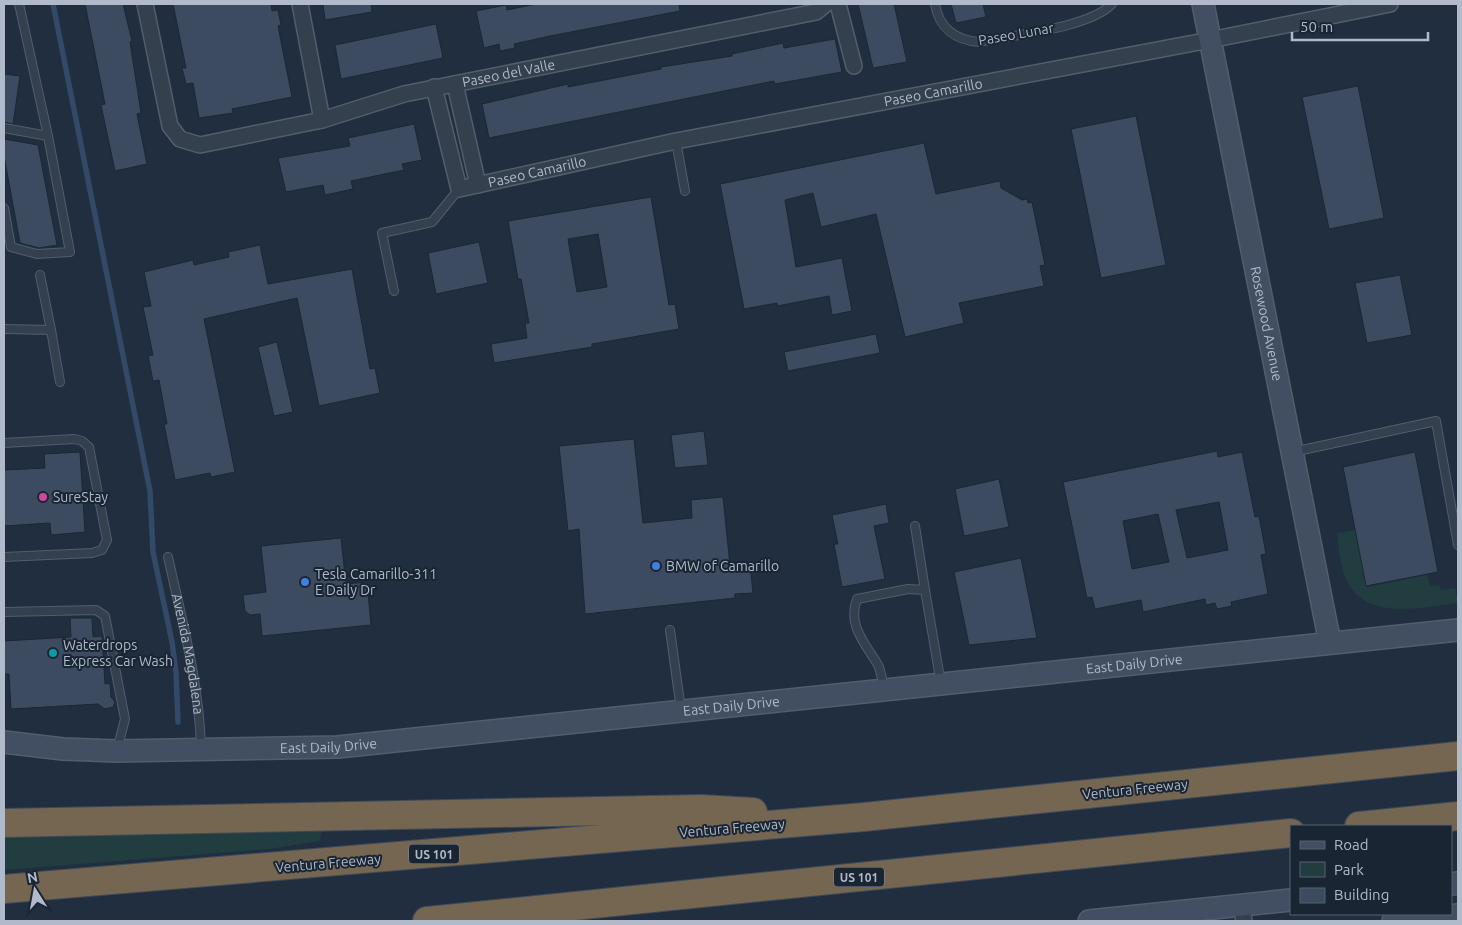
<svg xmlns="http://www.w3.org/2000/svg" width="1462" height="925" font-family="Ubuntu,sans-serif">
<rect width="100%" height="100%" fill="#202e3f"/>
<g fill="#223d40">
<path d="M 1355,530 L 1367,587 L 1427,575 L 1430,586 L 1439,585 L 1441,590 L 1455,588 L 1458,603 C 1422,607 1365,622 1346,579 C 1340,565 1339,548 1337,533 Z"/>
<polygon points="322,827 320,841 269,849 4,870 4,832"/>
</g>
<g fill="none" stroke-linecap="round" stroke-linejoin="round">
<polyline stroke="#324968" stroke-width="5.5" points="53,4 150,491 153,552 172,642 176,672 178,722"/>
</g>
<g fill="#3c4b5f" stroke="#1c2735" fill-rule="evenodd">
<polygon points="85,4 123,4 132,41 130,42 141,113 137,114 147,164 115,171 101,105 105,104"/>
<polygon points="173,4 271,4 272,11 278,10 281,25 278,26 292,97 232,109 233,113 199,118 193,83 186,84 182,68 186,68"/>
<polygon points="323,4 371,4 372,12 325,20"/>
<polygon points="536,4 679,4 680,11 550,36 514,44 515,48 500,51 499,44 484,48 476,11 506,5 507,10"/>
<polygon points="858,4 894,4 907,62 873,68"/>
<polygon points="951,4 983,4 986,17 956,23"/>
<polygon points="436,24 443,58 341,79 335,45"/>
<polygon points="835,39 842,72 775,84 774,81 489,138 482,104 568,84 568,87 661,69 661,67 732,56 732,54 783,43 784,48"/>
<polygon points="4,74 20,76 13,124 4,122"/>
<polygon points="1358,86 1384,218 1329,229 1302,97"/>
<polygon points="1136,116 1166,265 1101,278 1071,129"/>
<polygon points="414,124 422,160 402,164 404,170 351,181 353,189 325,195 323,185 286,192 278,158 350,146 348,138"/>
<polygon points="4,139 38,145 57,245 39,248 20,243 4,156"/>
<polygon points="924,143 936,194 1000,181 1001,188 1022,200 1027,199 1028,203 1032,202 1045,265 1040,266 1044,286 959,303 964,323 905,337 876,214 821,227 813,193 785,200 796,267 842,258 852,311 832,315 829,296 777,306 777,303 744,309 720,184"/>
<path d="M 651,197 L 669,305 L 675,304 L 679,329 L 592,344 L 592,347 L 494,363 L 491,344 L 527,338 L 525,323 L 529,323 L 521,279 L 518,279 L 508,221 ZM 598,234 L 607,287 L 577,292 L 568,239 Z"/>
<polygon points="479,242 488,283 436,294 428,253"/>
<polygon points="260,245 268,284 352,269 370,369 375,368 380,393 319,406 297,298 204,319 235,472 211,477 210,473 175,480 164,424 167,424 159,380 153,381 148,356 153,355 143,307 151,306 144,272 193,260 194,265 229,257 228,252"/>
<polygon points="1400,275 1412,335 1367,343 1355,283"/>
<polygon points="876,334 880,353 788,371 784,352"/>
<polygon points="277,342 293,412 274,416 258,347"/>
<polygon points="704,431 708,465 675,468 671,435"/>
<polygon points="634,439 643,523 692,518 691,500 723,497 730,565 750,563 753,593 735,594 735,598 585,614 579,529 568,531 559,446"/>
<path d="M 1217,451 L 1218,457 L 1242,452 L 1255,517 L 1259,516 L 1266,554 L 1261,555 L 1268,594 L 1231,602 L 1232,606 L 1217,609 L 1215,603 L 1206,605 L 1205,599 L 1143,612 L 1141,600 L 1095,609 L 1092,597 L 1087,598 L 1063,482 ZM 1219,502 L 1228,550 L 1187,558 L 1176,510 ZM 1158,514 L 1169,562 L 1132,569 L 1123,521 Z"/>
<polygon points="80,452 85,532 51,535 50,523 4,526 4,470 45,468 44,454"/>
<polygon points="1415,452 1438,572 1366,586 1343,467"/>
<polygon points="999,479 1009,527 964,536 955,489"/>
<polygon points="886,504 889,523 874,526 885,579 842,587 834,544 838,544 832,515"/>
<polygon points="341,538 346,584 367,582 371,625 262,636 260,614 250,615 245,611 243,595 266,592 261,546"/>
<polygon points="1021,558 1037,638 969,645 954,572"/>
<polygon points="70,618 92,618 93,637 102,636 105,684 110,683 111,697 115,702 113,707 105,709 98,704 11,709 9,674 4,674 4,641 71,637"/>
</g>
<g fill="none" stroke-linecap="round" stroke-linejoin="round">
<g stroke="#535d6c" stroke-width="10">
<g id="service">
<polyline points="19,4 48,136"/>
<path d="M 935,4 C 939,28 955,40 979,42 C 1013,35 1089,28 1112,4"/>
<polyline points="4,128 48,136 70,252 37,254 11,247 4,208"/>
<polyline points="676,141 685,191"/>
<polyline points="394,291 382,233 432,222 459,189"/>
<polyline points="4,329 51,330 40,275"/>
<polyline points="51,330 60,382"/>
<polyline points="4,443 74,439 82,441 89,447 107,540 102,550 92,553 4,557"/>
<polyline points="1293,452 1436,421 1458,545"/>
<polyline points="915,526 925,590"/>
<path id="s1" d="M 168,557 C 182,620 199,683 201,747"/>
<polyline points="4,612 96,610 105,616 125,719 117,750"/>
<polyline points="670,630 681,710"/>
<path d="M 884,688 C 882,680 881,671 878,665 C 865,643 847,625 857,599 L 908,589 L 925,590 L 941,684"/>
</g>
</g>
<g stroke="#535d6c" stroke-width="18">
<g id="minor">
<path id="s2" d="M 145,4 L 170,126 L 180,139 L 200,145 L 322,120 L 404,94 L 816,12 L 826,4"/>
<polyline points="300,4 322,120"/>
<polyline points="838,4 854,66"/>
<polyline points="455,84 478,185"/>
<path id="s3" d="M 434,87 L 459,189 L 676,141 L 1210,40 L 1390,4"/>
<polyline points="1241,905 1244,921"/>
</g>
</g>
<g stroke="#535d6c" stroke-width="24">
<g id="secondary">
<path id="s4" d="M 1203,4 L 1330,643"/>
<path id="s5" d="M 4,742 L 63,749 L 117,751 L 338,747 L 1458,630"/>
<polyline points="1451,884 1458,883"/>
<polyline points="1089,921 1291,900"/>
<polyline points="1393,921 1458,915"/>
</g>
</g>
<g stroke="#404a59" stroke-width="30">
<g id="motorway">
<polyline points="4,823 701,809 753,812"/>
<polyline points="1359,826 1458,816"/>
<polyline points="4,889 864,817 1458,756"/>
<polyline points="427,921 1291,833"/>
</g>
</g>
<use href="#service" stroke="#35404e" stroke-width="8"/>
<use href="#minor" stroke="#35404e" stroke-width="15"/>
<use href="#secondary" stroke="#424f62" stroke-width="21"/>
<use href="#motorway" stroke="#756651" stroke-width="28"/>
</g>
<circle fill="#d1479c" stroke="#1a2533" stroke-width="2" cx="43" cy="497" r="5"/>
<g fill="#3f7fe0" stroke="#1a2533" stroke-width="2">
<circle cx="656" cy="566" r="5"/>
<circle cx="305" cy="582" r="5"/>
</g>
<circle fill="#0f9aa8" stroke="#1a2533" stroke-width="2" cx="53" cy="653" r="5"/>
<g text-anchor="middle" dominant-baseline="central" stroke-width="4" stroke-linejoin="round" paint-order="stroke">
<g fill="#1a2533" stroke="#838d9d" stroke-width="1">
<rect x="409" y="844.5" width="50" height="19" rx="4"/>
<rect x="834" y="867.5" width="50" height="19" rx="4"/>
</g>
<g font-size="12" font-weight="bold" fill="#b0baca">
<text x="434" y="854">US 101</text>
<text x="859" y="877">US 101</text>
</g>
<g font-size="14" fill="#b0baca" stroke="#1a2533">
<text transform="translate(1016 34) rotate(-10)">Paseo Lunar</text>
<text stroke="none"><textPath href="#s2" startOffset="479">Paseo del Valle</textPath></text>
<text stroke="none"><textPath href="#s3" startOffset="589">Paseo Camarillo</textPath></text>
<text stroke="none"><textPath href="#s3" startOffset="185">Paseo Camarillo</textPath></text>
<text stroke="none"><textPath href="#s4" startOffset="326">Rosewood Avenue</textPath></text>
<text stroke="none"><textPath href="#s1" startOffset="99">Avenida Magdalena</textPath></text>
<text stroke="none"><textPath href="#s5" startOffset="1135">East Daily Drive</textPath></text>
<text stroke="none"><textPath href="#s5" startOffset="730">East Daily Drive</textPath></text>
<text stroke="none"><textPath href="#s5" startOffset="325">East Daily Drive</textPath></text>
<text transform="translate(1135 789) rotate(-6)">Ventura Freeway</text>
<text transform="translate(732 828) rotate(-5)">Ventura Freeway</text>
<text transform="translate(328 863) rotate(-5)">Ventura Freeway</text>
</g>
<g font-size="14" fill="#b0baca" stroke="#1a2533" text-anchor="start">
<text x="53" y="497">SureStay</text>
<text x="666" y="566">BMW of Camarillo</text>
<text x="315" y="574">Tesla Camarillo-311<tspan x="315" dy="16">E Daily Dr</tspan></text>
<text x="63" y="645">Waterdrops<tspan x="63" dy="16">Express Car Wash</tspan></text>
</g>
</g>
<rect width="1462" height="925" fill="none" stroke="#b0baca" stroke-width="10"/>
<rect x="1290" y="825" width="162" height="90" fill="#1a2533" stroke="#56616f"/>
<rect x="1300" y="841" width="25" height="8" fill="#424f62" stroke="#56616f"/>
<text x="1334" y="850" font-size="15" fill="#b0baca">Road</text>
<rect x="1300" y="862" width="25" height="15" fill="#223d40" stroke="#56616f"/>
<text x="1334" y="875" font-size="15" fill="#b0baca">Park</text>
<rect x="1300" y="888" width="25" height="15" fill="#3c4b5f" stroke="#56616f"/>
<text x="1334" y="900" font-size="15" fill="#b0baca">Building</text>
<g transform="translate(35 890) rotate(349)" stroke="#1a2533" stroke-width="4" paint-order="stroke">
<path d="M0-4L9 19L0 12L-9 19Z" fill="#b0baca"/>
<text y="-8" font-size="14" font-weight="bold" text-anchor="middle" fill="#b0baca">N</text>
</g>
<path d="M1292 32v8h136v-8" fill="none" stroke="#b0baca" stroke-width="2.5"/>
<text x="1300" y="32" font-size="15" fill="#b0baca" stroke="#1a2533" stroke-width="4" paint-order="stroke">50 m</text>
</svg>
